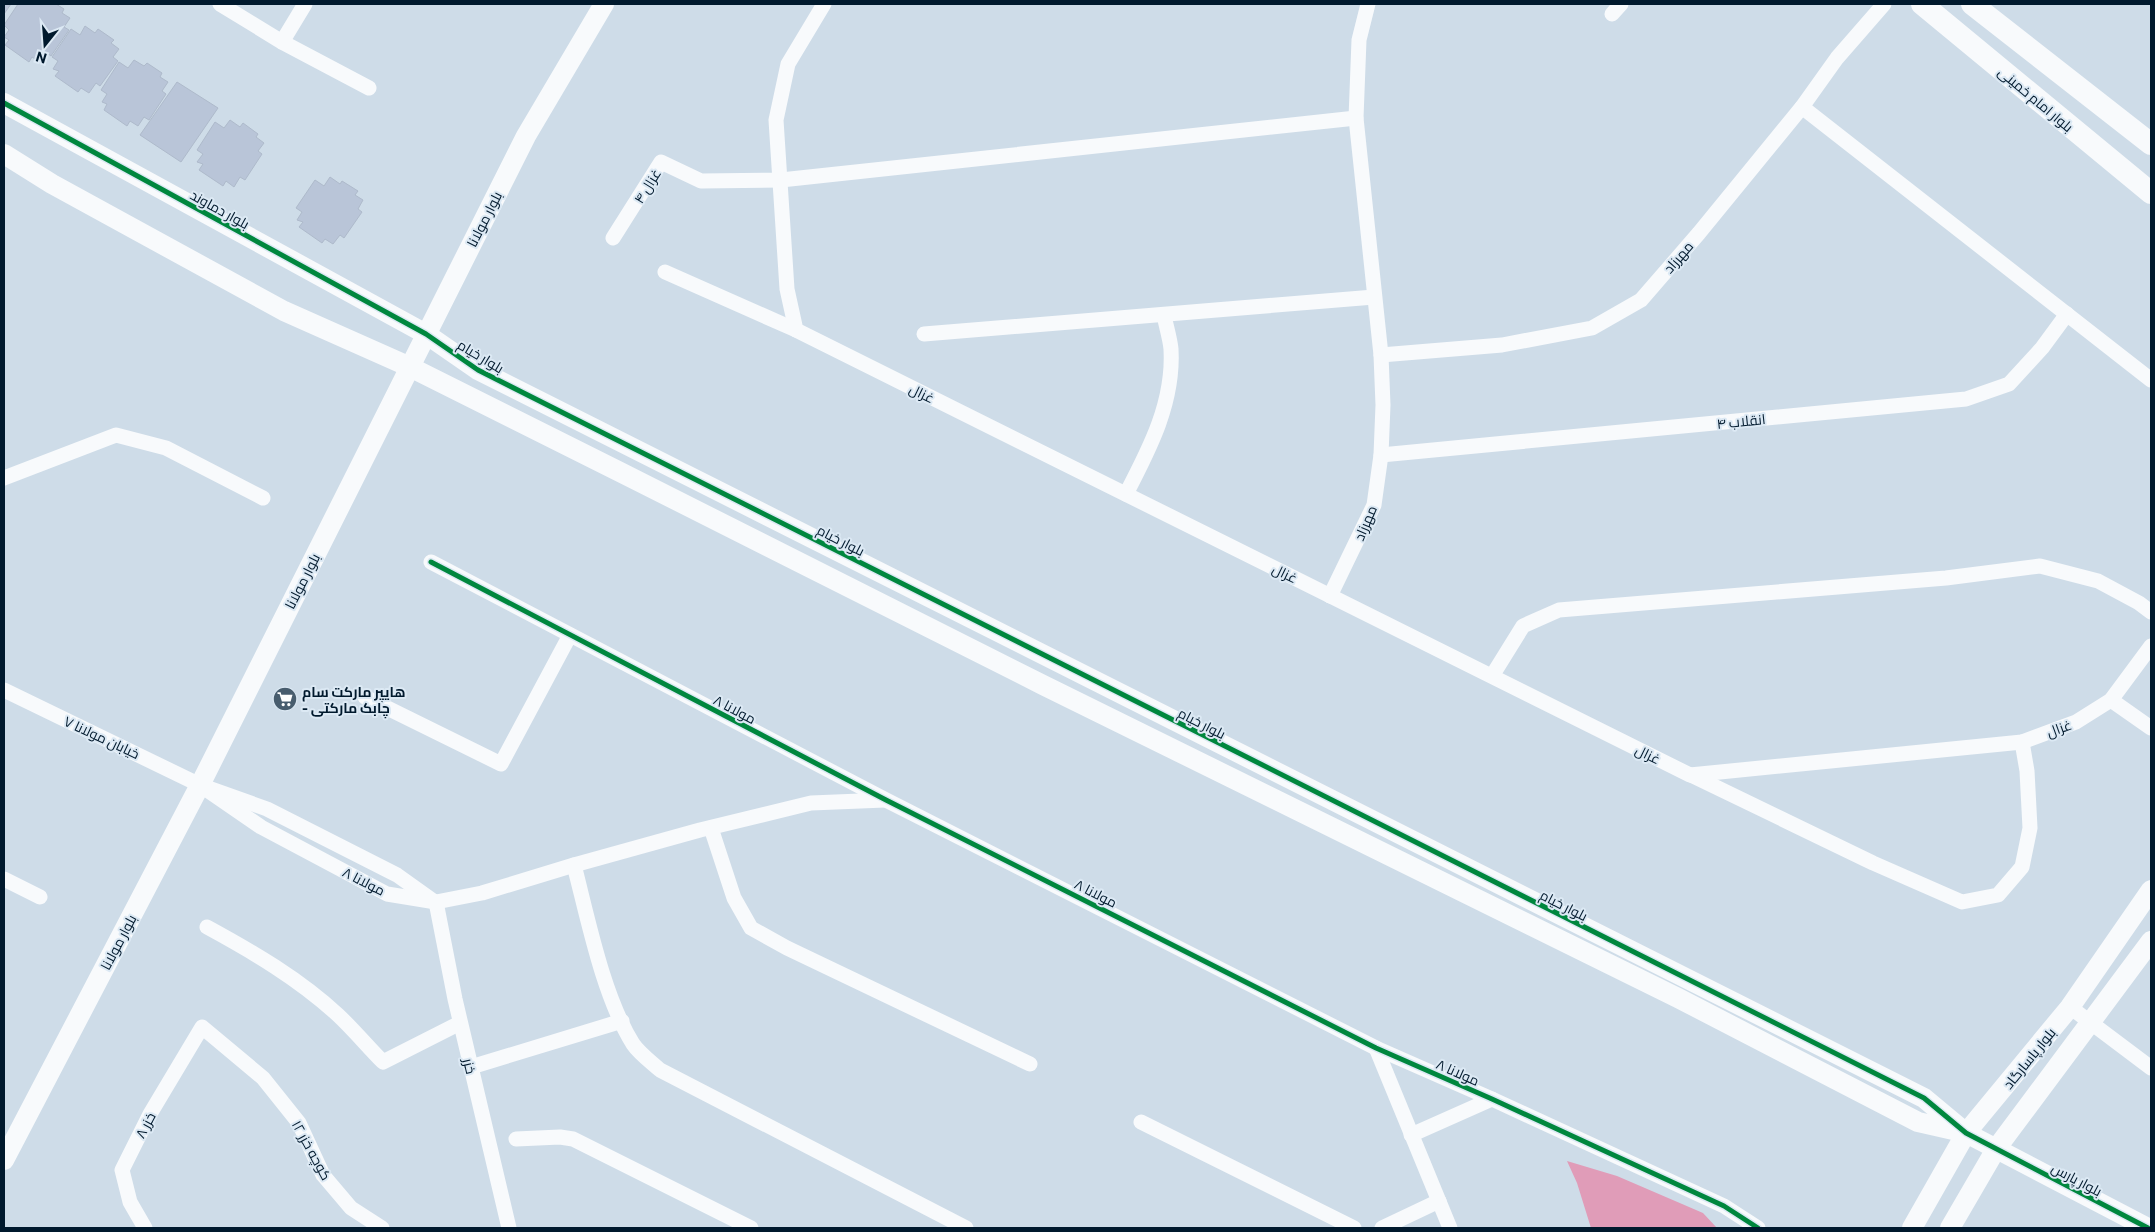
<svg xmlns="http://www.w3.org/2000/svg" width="2155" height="1232" font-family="Commissioner,Cairo,sans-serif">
<rect width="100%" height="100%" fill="#cedce8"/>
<polygon fill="#e09cb8" points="1567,1161 1617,1176 1703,1213 1717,1228 1591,1228 1577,1183"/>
<g fill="#b9c5d8" stroke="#aebacb">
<polygon points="4,4 11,4 4,14"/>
<polygon points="18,4 56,4 64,9 62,13 70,18 64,27 69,30 51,56 47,53 40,62 32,57 29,62 5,45 9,40 4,37 9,30 4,25"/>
<polygon points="85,26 95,33 98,29 114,40 111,43 119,49 113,57 118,61 100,86 96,83 89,93 81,88 78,92 55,76 59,71 53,69 58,61 52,57 71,29 80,35"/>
<polygon points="134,60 144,66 147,63 162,73 160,77 168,82 162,91 166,94 149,120 144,117 138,126 130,121 127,126 104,110 107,104 102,102 107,94 101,90 119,62 128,68"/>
<polygon points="177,82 218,108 181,162 140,135"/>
<polygon points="230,120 240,127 243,123 258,134 256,137 264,143 258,151 262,154 245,180 240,177 234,187 226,181 223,186 199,170 203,164 197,162 203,154 197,150 215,122 224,128"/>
<polygon points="330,177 340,184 342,181 358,191 355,195 363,200 358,209 362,212 344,238 340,235 333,244 325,239 322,243 299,227 303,222 297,220 302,212 296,208 315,180 324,186"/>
</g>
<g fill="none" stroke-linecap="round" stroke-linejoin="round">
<g stroke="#f8fafc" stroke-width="15">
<polyline points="220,4 282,42 369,88"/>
<polyline points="824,4 788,64 776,120 787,289 796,330 1690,775 2022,742 2076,722 2111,700 2151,646"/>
<polyline points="1612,14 1621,4"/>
<polyline points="282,42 305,4"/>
<polyline points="1802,107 2151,380"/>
<polyline points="613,238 661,162 701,181 781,180 1356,118"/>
<polyline points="665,272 796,330"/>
<polyline points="924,334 1374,297"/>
<polyline points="1381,355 1502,345 1592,328 1641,300 1699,233 1802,107 1837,58 1884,4"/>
<polyline points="1381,455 1966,399 2009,384 2042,348 2067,314"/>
<polyline points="4,478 116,435 166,448 263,498"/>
<path d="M 1126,494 C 1150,448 1174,402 1171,349 C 1170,338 1166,326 1164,315"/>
<polyline points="431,562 886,800 1376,1048 1492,1099 1724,1206 1758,1228"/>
<polyline points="1330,596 1374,505 1381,455 1383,405 1381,355 1356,118 1359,40 1368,4"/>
<polyline points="1492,676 1523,626 1559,610 1946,578 2040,566 2098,581 2139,603 2151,612"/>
<polyline points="4,690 200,785 267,809 397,875 432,900"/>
<polyline points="365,697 501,764 570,635"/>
<polyline points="2111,700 2151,728"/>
<polyline points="1691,775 1873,863 1962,902 1998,895 2022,867 2030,828 2027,771 2022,742"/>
<polyline points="200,785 261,827 387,894 436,902 482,893 574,865 700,830 811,803 885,800"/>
<polyline points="711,828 734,898 751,928 787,948 1030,1064"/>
<path d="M 574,865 C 588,919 603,996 633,1044 C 639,1053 651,1062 660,1070 L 966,1228"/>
<polyline points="4,879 40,897"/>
<polyline points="436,902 455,999 509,1228"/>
<path d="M 207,927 C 253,952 299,979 338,1015 C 354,1030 368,1047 383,1062 L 460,1023"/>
<polyline points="2070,1007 2151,1068"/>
<polyline points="1376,1048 1450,1228"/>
<polyline points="471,1067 622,1021"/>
<polyline points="1141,1122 1354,1228"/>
<polyline points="1411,1135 1492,1099"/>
<polyline points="516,1139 560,1137 573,1139 751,1228"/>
<polyline points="145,1228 130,1202 122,1170 150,1114 202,1027 263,1078 299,1123 323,1175 351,1208 382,1228"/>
<polyline points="1382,1228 1439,1201"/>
</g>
<g stroke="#f8fafc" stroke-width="20">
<polyline points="4,103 426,334 478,370 1924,1098 1966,1133 2148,1228"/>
<polyline points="4,154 52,184 284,311 410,367 622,473 1043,685 1678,998 1918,1122 1962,1132"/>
<polyline points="4,1160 200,785 526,136 604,4"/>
<polyline points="1912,1228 1966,1133 2070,1007 2151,890"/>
<polyline points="1950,1228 1996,1149 2151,941"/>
</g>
<g stroke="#f8fafc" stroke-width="22">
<polyline points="1922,4 2151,193"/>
<polyline points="1972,4 2151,144"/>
</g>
<g stroke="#dce9f4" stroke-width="8">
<g id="cycleway">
<polyline points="4,103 426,334 478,370 1924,1098 1966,1133 2148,1228"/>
<polyline points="431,562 886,800 1376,1048 1492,1099 1724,1206 1758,1228"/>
</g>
</g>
<use href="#cycleway" stroke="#00873e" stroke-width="5"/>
</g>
<defs>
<g id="supermarket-disc" transform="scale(1.25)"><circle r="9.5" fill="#485d6e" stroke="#dce9f4"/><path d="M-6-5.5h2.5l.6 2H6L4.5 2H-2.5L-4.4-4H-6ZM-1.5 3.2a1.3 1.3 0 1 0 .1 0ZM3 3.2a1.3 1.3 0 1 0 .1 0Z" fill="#fff"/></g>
</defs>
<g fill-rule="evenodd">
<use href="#supermarket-disc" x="285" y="699"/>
</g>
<g text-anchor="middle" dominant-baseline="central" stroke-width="4" stroke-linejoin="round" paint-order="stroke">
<g font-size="14" fill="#00192d" stroke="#dce9f4">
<text transform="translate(2036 99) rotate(40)">بلوار امام خمینی</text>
<text transform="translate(647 186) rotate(-58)">غزال ۴</text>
<text transform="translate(220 209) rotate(29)">بلوار دماوند</text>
<text transform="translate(484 219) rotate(-63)">بلوار مولانا</text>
<text transform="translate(1678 257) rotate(-49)">مهرزاد</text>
<text transform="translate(481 356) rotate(31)">بلوار خیام</text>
<text transform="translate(922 393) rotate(26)">غزال</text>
<text transform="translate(1741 421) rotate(-6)">انقلاب ۴</text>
<text transform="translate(1365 523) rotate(-67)">مهرزاد</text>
<text transform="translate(841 540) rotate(27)">بلوار خیام</text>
<text transform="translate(1285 573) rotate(26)">غزال</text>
<text transform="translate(302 581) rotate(-63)">بلوار مولانا</text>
<text transform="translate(735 709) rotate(28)">مولانا ۸</text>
<text transform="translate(1202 723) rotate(27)">بلوار خیام</text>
<text transform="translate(2059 728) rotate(-20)">غزال</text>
<text transform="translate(102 737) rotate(25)">خیابان مولانا ۷</text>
<text transform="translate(1648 754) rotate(26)">غزال</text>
<text transform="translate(364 881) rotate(27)">مولانا ۸</text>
<text transform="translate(1096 893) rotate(27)">مولانا ۸</text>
<text transform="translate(1564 905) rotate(27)">بلوار خیام</text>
<text transform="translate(118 942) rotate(-62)">بلوار مولانا</text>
<text transform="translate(2029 1058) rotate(-51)">بلوار پاسارگاد</text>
<text transform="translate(470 1066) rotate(77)">خزر</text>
<text transform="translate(1458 1072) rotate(24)">مولانا ۸</text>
<text transform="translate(145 1125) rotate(-62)">خزر ۸</text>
<text transform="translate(312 1150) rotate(61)">کوچه خزر ۱۲</text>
<text transform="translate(2077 1179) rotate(28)">بلوار پارس</text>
</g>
<g font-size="14" font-weight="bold" fill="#00192d" stroke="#dce9f4" text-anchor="start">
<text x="302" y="691">هایپر مارکت سام<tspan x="302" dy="16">- چابک مارکتی</tspan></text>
</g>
</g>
<rect width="2155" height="1232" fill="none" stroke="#00192d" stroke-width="10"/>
<g transform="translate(45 45) rotate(197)" stroke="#dce9f4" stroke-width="4" paint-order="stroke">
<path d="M0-4L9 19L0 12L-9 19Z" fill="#00192d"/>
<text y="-8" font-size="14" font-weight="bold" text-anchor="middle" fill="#00192d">N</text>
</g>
</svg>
